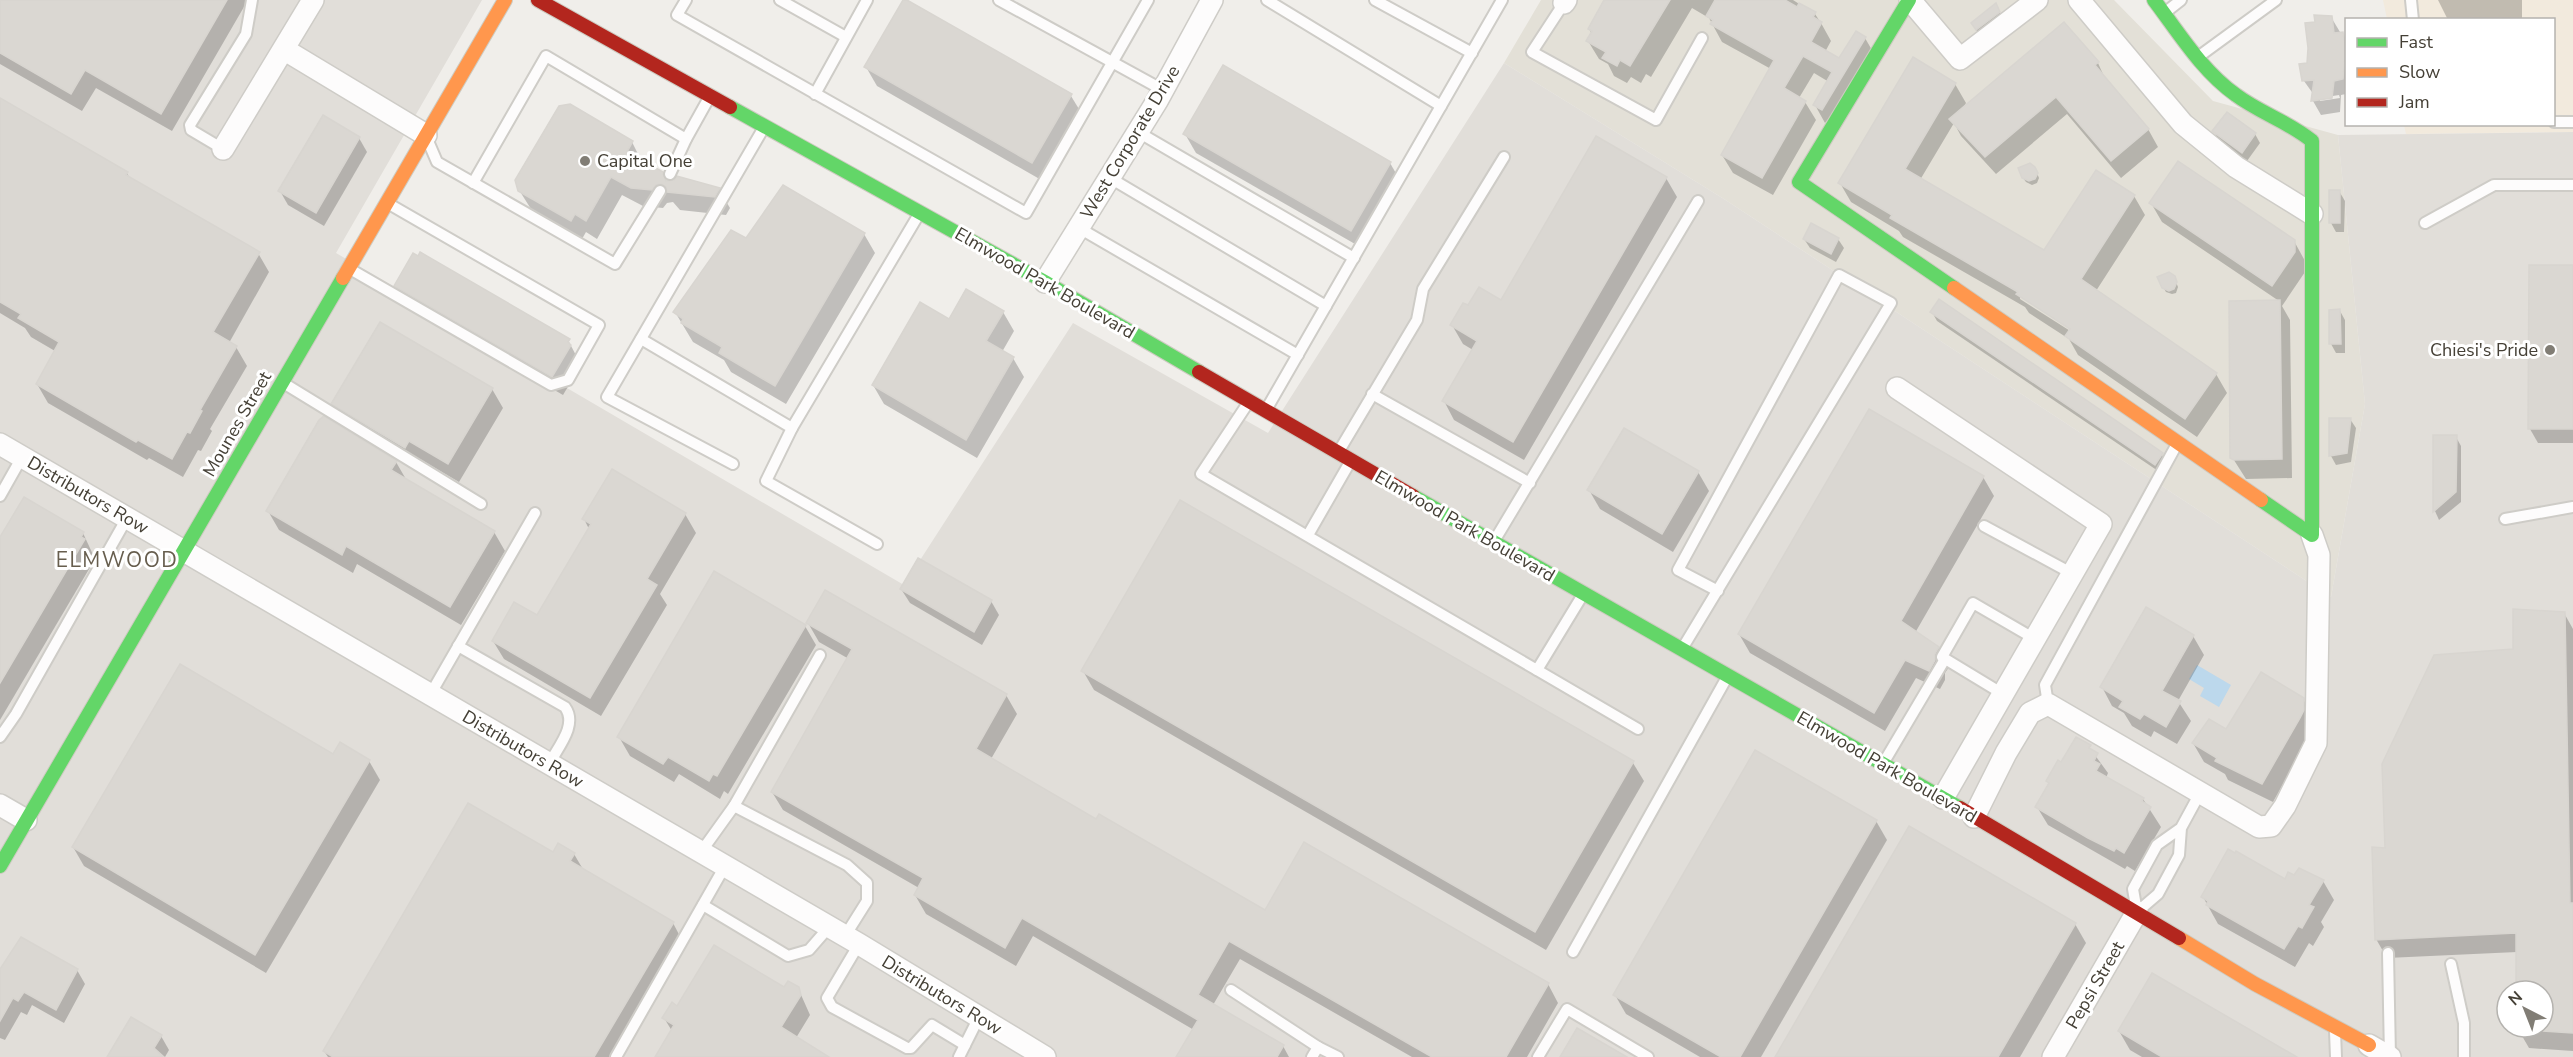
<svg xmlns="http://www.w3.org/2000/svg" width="2573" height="1057" font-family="'Nunito Sans',sans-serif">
<rect width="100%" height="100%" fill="#f0eeea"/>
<polygon fill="#e3e0d7" points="1541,0 2114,0 2213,101 2338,135 2365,404 2331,597 1724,199 1504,63"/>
<polygon fill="#f2eadd" points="2383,0 2573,0 2573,132 2406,134 2404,125 2554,124 2554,20 2387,19"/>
<path fill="#e1ded9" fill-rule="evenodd" d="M 0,0 L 482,0 L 336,253 L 904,585 L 1073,323 L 1268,433 L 1504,63 L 1724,199 L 2331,597 L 2365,404 L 2338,135 L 2573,132 L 2573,1057 L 0,1057 ZM 2507,991 L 2543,991 L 2543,1027 L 2507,1027 Z"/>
<polygon fill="#bcd8ec" points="2197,665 2231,685 2219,707 2200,696 2204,688 2189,679"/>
<g fill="#0003" fill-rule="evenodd">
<polygon points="0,0 248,0 172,131 96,88 82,111 0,64"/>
<polygon points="1606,0 1793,0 1815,14 1821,23 1831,41 1825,52 1840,60 1856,33 1865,38 1876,57 1825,123 1815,105 1829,82 1814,73 1799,98 1805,102 1816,120 1773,195 1733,173 1722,155 1771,69 1722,42 1709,18 1692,8 1651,77 1646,74 1641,83 1631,77 1627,83 1614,76 1608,64 1599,59 1588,41 1592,34 1589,29"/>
<polygon points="2438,0 2522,0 2522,18 2447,18"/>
<polygon points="1996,5 2004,22 1978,33 1973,24"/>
<path d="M 2331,17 L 2346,42 L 2346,94 L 2341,95 L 2340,112 L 2321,115 L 2313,101 L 2314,95 L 2304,81 L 2301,66 L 2308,64 ZM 2339,95 L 2340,98 L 2320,101 L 2320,98 Z"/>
<path d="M 2098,63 L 2106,81 L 2148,129 L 2158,147 L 2121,178 L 2067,114 L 1996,174 L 1961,136 L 1954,123 L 1920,180 L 2045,252 L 2096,172 L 2134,196 L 2145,215 L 2096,291 L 2216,374 L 2227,393 L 2197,437 L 2078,355 L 2069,339 L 2029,313 L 2025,307 L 1903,237 L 1899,231 L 1851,202 L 1840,183 L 1955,84 L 1966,103 L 1962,110 ZM 2020,295 L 2077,332 L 2075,334 L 2020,299 Z"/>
<polygon points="866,67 1071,96 1082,114 1043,181 877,86"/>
<polygon points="0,99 127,173 130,179 258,253 269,272 229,343 236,347 247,366 210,429 212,431 201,451 198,450 183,477 149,458 147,460 48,403 37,384 55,351 31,337 25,328 0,313"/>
<polygon points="323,117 359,138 367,152 324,226 288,205 280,191"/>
<polygon points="2214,131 2255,134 2260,143 2247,161 2219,141"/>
<polygon points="1185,134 1390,163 1401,182 1362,248 1196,153"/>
<polygon points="632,142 642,162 662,173 667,182 719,190 730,208 726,215 680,210 673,202 667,203 663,208 643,206 622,195 597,239 586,232 582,239 531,209 519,190"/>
<polygon points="2037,173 2039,178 2037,183 2032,185 2026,182 2023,178"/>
<polygon points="1666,178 1677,197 1524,460 1454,420 1444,401 1473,350 1463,344 1452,325 1468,307 1501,302"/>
<polygon points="2339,191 2345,201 2344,232 2336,232 2331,223"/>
<polygon points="2151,203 2294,241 2305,261 2305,272 2282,306 2290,320 2292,478 2246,479 2232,457 2279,301 2162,222"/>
<polygon points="864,234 875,253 786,404 731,372 724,360 693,342 675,312 746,240"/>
<polygon points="1804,239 1838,239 1844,248 1836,262 1810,248"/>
<polygon points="2573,267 2573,443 2538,443 2530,429"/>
<polygon points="2176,282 2178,287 2176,293 2172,294 2166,292 2163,287"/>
<polygon points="396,286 568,340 581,365 563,395 407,305"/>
<polygon points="1939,301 2162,455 2167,464 2161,473 1937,321 1932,312"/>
<polygon points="2331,311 2340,311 2345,320 2345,353 2336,353 2331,344"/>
<polygon points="1003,312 1014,331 1002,352 1013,358 1024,377 977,458 884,404 873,385 949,321"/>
<polygon points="380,324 492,389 503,408 459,482 420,459 416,466 344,422 333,404"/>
<polygon points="1869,411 1983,477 1994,496 1915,633 1938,648 1949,667 1945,673 1945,680 1940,689 1916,678 1885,731 1750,653 1739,634"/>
<polygon points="2331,419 2350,419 2356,428 2351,462 2336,465 2331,456"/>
<polygon points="2435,437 2456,437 2461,446 2461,502 2439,520 2435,511"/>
<polygon points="396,462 407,481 494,532 505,551 461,625 357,564 353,573 279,530 268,511"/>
<polygon points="1698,472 1709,491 1673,552 1600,509 1589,490"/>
<polygon points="685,514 696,533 660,594 667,605 601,716 504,659 493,641 537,617 589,529 584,519"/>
<polygon points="83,533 95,559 0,720 0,540"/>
<polygon points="901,589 991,601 999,615 982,645 910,603"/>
<polygon points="2564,613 2573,629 2573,1051 2529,1048 2518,1029 2518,1027 2543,1027 2543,991 2518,991 2517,952 2387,958 2376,939 2386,850 2515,650"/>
<polygon points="808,623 1006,695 1017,714 991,759 1097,821 1265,912 1548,984 1558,1003 1527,1057 1412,1057 1240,959 1213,1005 1283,1046 1289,1057 1178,1057 1194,1030 1033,936 1016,966 926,914 915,895 919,888 783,810 772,792 849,659 819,642"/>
<polygon points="805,626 816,645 728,794 724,791 720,799 679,774 674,782 630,756 619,737"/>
<polygon points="2193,636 2204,655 2178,701 2191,721 2177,744 2154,731 2151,737 2132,726 2124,713 2112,706 2102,687"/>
<polygon points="1083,671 1633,763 1644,781 1546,950 1094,690"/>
<polygon points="2303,699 2314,719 2314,729 2273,802 2228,780 2225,774 2204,762 2193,743"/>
<polygon points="2089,747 2108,773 2106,778 2143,799 2161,827 2135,871 2127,866 2125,869 2048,825 2037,807 2050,785 2048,781 2062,764"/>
<polygon points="369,761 380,780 266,973 84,866 73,847"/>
<polygon points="1876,821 1887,840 1761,1057 1700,1057 1626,1014 1615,995"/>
<polygon points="574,854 584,871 673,923 683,942 616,1057 328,1057 324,1051"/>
<polygon points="2285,881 2323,881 2334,900 2321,922 2324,927 2313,946 2309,943 2295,967 2218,924 2203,897"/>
<polygon points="2075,924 2086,943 2020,1057 1777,1057"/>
<polygon points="77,970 85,984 64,1023 32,1005 27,1015 21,1012 5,1040 0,1038 0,973"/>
<polygon points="798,988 810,1015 796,1038 828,1057 656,1057 672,1031 664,1018 678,1008"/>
<polygon points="2119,1031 2294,1057 2142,1057 2130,1050"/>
<polygon points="161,1036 169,1050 165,1057 109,1057"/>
</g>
<g fill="#dad7d2" stroke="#d8d5d0" stroke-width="1.5">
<polygon points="0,0 227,0 161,114 85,70 71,94 0,53"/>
<polygon points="903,0 907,0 1072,94 1032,163 864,67"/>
<polygon points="1604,0 1670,0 1630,66 1620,60 1617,66 1602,58 1606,52 1586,41 1592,31 1588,29"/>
<polygon points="1715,0 1785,0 1797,7 1799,3 1816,12 1813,17 1822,22 1811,42 1839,58 1856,31 1866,37 1822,110 1813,105 1832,72 1803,56 1784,88 1806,101 1762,178 1721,155 1774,60 1710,24 1713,20 1706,16"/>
<polygon points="1996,3 2000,12 1976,30 1971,23"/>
<polygon points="2314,15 2332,16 2334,33 2343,32 2346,49 2343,79 2334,81 2332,98 2311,101 2314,80 2302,81 2299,64 2307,63 2308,48 2305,23 2315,22"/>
<polygon points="2064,22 2099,62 2095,65 2149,129 2111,161 2056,97 1985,157 1949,119"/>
<polygon points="1913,57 1956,83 1905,169 2044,250 2096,170 2135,195 2081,279 2217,373 2185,419 2065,336 2070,329 2016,294 2018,292 1890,218 1892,215 1838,183"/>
<polygon points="1223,65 1391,162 1351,231 1183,134"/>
<polygon points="0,98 128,172 126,175 260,252 213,332 237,346 200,410 202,411 190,433 187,432 172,459 138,440 136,442 36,384 59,342 18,318 21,314 0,302"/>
<polygon points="570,104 633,141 627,152 663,172 666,181 674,180 677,176 720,188 715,197 667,192 666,187 661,184 656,185 652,190 631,188 611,177 586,221 575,214 571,221 518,191 515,180 559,106"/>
<polygon points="2227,112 2256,133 2242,153 2212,131"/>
<polygon points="323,115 360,137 316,213 278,191"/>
<polygon points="1596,136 1667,177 1513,442 1442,401 1477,341 1450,325 1463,303 1468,305 1479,287 1501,300"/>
<polygon points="2178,161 2295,240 2295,252 2272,286 2149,203"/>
<polygon points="2030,163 2035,167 2038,173 2035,179 2029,181 2022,178 2018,168"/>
<polygon points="783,185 865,233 775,386 719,353 722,347 681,323 683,319 673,312 731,230 746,238"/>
<rect x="2329" y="190" width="11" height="33"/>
<polygon points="1811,223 1839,238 1831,254 1803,239"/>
<polygon points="420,252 570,339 568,342 571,345 552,377 394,286 413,253 418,256"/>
<polygon points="2529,265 2573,265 2573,429 2528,429"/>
<polygon points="2169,272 2175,276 2177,282 2174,289 2169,291 2162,288 2157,277"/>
<polygon points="966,289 1004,311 986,341 1014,357 966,440 872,385 920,302 949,319"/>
<polygon points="1939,299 2163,453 2155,465 1930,312"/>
<polygon points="2280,300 2282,459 2234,460 2230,458 2229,301"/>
<polygon points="2340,309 2341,344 2329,344 2329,310"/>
<polygon points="380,322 493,388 448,464 409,441 405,448 331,404"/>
<polygon points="1869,409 1984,476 1901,621 1939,647 1935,654 1935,660 1929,671 1905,660 1874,713 1738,634"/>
<polygon points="324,416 397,461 391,470 495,531 450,607 346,546 342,555 266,511 319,420"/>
<polygon points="2329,418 2351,418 2347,453 2329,456"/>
<polygon points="1624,428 1699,471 1662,534 1587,490"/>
<polygon points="2433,435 2457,435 2456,492 2433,512"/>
<polygon points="612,469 686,513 647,579 657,585 590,698 492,641 514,602 537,615 591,524 582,519"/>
<polygon points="24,497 84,532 81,537 85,539 0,683 0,537"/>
<polygon points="1180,500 1634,761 1535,932 1081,671"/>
<polygon points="918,558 992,600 974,632 900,589"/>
<polygon points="714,571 806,625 717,776 713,774 709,781 668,757 663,764 617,737"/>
<polygon points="825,590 1007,694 976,749 1096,819 1099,814 1265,910 1304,842 1549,983 1506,1057 1432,1057 1229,941 1198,995 1284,1045 1277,1057 1176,1057 1198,1020 1022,918 1005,948 914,895 923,878 771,792 852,649 806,623"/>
<polygon points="2146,607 2194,635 2162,691 2181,701 2166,727 2144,714 2140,719 2119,707 2123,701 2100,687"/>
<polygon points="2513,609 2565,612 2570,903 2573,903 2573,1033 2543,1031 2543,991 2516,991 2516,933 2375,940 2372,847 2385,848 2382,764 2434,655 2513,649"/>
<polygon points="180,664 333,754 340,742 370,760 255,955 72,847"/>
<polygon points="2261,672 2304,698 2304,710 2300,718 2262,784 2215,761 2217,758 2192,743 2209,719 2226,729"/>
<polygon points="2076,737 2091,745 2089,748 2098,753 2094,761 2100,764 2096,771 2144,798 2142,801 2151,807 2124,853 2116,848 2114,851 2088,838 2035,807 2049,783 2046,781 2058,760 2061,762"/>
<polygon points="1755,750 1877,820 1740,1057 1721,1057 1613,995"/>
<polygon points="468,803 553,852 558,843 575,853 570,861 674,922 594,1057 333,1057 323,1051"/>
<polygon points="1909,826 2076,923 1998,1057 1775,1057"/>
<polygon points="2228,849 2235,853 2236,851 2285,879 2288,872 2294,875 2299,868 2324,880 2309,905 2314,907 2302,928 2298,926 2284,949 2206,905 2208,901 2201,897"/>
<polygon points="21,937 78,969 56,1010 24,992 18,1001 13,998 0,1021 0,969"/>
<polygon points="714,945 784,987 788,981 799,987 801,995 781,1027 829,1057 655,1057 674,1025 662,1018 672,1002 677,1006"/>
<polygon points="2152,973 2297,1057 2162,1057 2118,1031"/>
<polygon points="131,1017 162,1035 154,1048 164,1057 107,1057"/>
<polygon points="1577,1028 1627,1057 1560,1057"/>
</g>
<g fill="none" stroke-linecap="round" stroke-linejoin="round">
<g stroke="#ceccc7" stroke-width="14">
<g id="lane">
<polyline points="686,0 677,15 1026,213 1148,0"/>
<polyline points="780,0 846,37"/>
<polyline points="999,0 1163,90"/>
<polyline points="1267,0 1441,106"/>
<polyline points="1375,0 1472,53"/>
<polyline points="2411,0 2413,20"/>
<polyline points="1564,3 1532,52 1656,120 1702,38"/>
<polyline points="2167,11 2181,0"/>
<polyline points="2198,57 2276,0"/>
<polyline points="815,94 867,0"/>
<polyline points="2554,122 2573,122"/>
<polyline points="1138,132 1354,258"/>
<polyline points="428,141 437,162 615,264 660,191"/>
<polyline points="223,149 191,130 190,125 246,34 252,0"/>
<polyline points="670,174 686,139 710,96"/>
<polyline points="1110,178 1326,306"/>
<polyline points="473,183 546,56 686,139"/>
<polyline points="2425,223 2494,185 2573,185"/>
<polyline points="1079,228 1298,355"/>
<polyline points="350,269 551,385 568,380 599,325 389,204"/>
<polyline points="641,339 792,428 766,481 877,544"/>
<polyline points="285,384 481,504"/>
<polyline points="1372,394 1530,483"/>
<polyline points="1248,403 1201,474 1537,670 1582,596"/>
<polyline points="1266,410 1502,0"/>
<polyline points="792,428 919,214"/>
<polyline points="1339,451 1417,320 1423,289 1504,157"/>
<polyline points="733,464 607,397 763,129"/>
<polyline points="0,496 22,457"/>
<polyline points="2505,519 2573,507"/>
<polyline points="1984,526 2073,574"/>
<polyline points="1308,535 1350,462"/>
<polyline points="1493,543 1698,201"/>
<path d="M 458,646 L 565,707 C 578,725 558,747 549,764"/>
<polyline points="1682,649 1891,303 1839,275 1678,570 1718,591"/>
<polyline points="1537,670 1638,729"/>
<polyline points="2003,694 1942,657 1973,603 2035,639"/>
<polyline points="430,695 535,513"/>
<polyline points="2048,704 2045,685 2177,444"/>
<polyline points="0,737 16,714 127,518"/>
<polyline points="1884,762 1945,659"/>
<polyline points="734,806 820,655"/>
<polyline points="2181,828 2157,845 2133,889 2137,912 2158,894 2179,855 2181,828 2200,793"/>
<polyline points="701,852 734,806 847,865 867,883 867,901 845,936"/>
<polyline points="703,905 788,956 809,950 829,927"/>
<polyline points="859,944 827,998 832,1007 907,1048 911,1048 932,1025 965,1045"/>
<polyline points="1573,952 1726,679"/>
<polyline points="2388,953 2390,1057"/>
<polyline points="2451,964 2464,1023 2464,1057"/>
<polyline points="1231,990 1318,1047"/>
<polyline points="2335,1032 2336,1057"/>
<polyline points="616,1057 725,866"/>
<polyline points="959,1057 979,1017"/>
<polyline points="1312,1057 1318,1047 1338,1057"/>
<polyline points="1538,1057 1567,1009 1648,1057"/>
</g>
</g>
<g stroke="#ceccc7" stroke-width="24">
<g id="street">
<polyline points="1910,0 1960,59 2037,0"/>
<polyline points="2079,0 2183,124 2236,167 2312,214"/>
<polyline points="1564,3 1566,0"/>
<polyline points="285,50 426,135"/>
<polyline points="223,149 313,0"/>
<polyline points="1045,282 1157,101 1212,0"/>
<polyline points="1897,388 2101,524 1943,798"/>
<polyline points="0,444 859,944 1045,1057"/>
<polyline points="0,805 26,820"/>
<polyline points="1974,817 2006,753 2030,713 2048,704 2259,827 2271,826 2285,806 2316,743 2319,555 2312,535"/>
<polyline points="2369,1045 2390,1057"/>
<polyline points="2053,1057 2137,912"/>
</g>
</g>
<g stroke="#cecbc1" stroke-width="16">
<g id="fast">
<polyline points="1909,0 1799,182 1954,288"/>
<path d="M 2154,0 C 2179,33 2202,71 2236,95 C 2260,113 2289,122 2312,141 L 2312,535 L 2261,500"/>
<polyline points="730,107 1045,282 1199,372"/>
<polyline points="1413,496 1960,808"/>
<polyline points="0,866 343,278"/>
</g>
</g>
<g stroke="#cecbc1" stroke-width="16">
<g id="slow">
<polyline points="343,278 505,0"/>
<polyline points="1954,288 2261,500"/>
<polyline points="2179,938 2255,984 2369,1045"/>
</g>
</g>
<g stroke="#cecbc1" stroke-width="16">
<g id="jam">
<polyline points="538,0 730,107"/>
<polyline points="1199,372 1413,496"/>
<polyline points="1960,808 2179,938"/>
</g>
</g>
<use href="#lane" stroke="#fdfcfc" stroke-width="10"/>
<use href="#street" stroke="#fdfcfc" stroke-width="21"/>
<use href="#fast" stroke="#63d668" stroke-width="14"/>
<use href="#slow" stroke="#ff974d" stroke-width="14"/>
<use href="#jam" stroke="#b3261e" stroke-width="14"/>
</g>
<g fill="#817d75" stroke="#fff" stroke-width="2">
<circle cx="585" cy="161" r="6"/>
<circle cx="2550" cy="350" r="6"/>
</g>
<g text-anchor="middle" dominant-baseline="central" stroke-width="6" stroke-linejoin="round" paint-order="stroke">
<g font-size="18" fill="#454036" stroke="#fff">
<text transform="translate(1130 142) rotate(-59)">West Corporate Drive</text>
<text transform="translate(1045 283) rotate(30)">Elmwood Park Boulevard</text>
<text transform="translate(237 424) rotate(-60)">Mounes Street</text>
<text transform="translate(88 495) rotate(30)">Distributors Row</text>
<text transform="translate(1465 526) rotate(30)">Elmwood Park Boulevard</text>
<text transform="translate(523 749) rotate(30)">Distributors Row</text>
<text transform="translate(1887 767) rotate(30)">Elmwood Park Boulevard</text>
<text transform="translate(2095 985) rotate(-60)">Pepsi Street</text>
<text transform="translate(942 995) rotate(31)">Distributors Row</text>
</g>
<g font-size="18" fill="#454036" stroke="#fff" text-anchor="start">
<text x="597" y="161">Capital One</text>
<text x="2538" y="350" text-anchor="end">Chiesi's Pride</text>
</g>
<g font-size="21" letter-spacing="1.5" fill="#675e4e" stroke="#fff">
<text x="117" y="560">ELMWOOD</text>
</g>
</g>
<rect x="2345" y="18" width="210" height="108" fill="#ffffff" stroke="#b5b3af" stroke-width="1.5"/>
<rect x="2357" y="38" width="30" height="9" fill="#63d668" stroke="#b5b3af" stroke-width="1.5"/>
<text x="2399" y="48" font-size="18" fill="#454036">Fast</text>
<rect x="2357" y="68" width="30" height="9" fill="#ff974d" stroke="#b5b3af" stroke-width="1.5"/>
<text x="2399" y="78" font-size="18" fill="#454036">Slow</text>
<rect x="2357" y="98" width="30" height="9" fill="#b3261e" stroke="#b5b3af" stroke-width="1.5"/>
<text x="2399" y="108" font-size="18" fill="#454036">Jam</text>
<g transform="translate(2525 1009) rotate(318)"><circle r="28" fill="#ffffff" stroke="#b5b3af" stroke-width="1.5"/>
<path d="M0-4.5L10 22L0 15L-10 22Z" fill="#817d75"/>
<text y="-9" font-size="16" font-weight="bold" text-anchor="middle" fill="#454036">N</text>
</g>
</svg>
